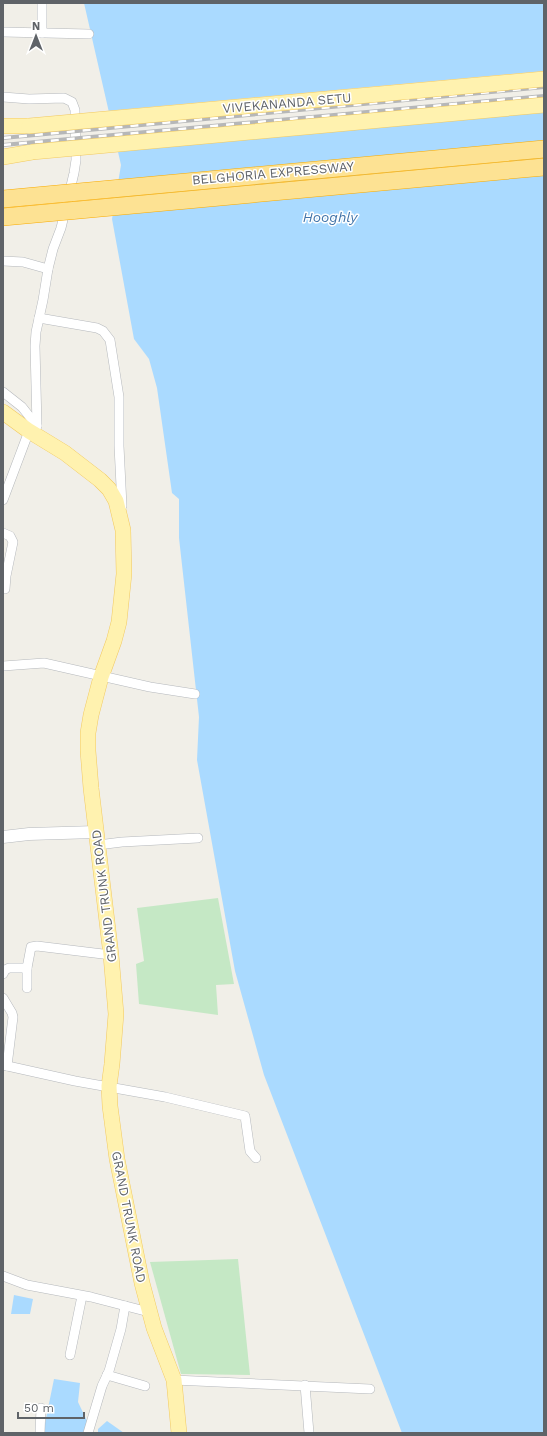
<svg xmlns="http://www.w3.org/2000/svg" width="547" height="1436" font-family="'Work Sans',sans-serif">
<rect width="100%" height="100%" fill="#f1efe8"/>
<g fill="#c5e8c5">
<polygon points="218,898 234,984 216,985 218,1015 139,1004 136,964 144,961 137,908"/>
<polygon points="238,1259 250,1375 181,1374 150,1262"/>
</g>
<g fill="#aadaff">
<polygon points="84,3 544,3 544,1433 402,1433 264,1075 235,971 197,760 199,717 179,538 179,499 172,493 157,388 149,359 134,339 112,219 121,165"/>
<polygon points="14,1295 33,1299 30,1314 11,1314"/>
<polygon points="54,1379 80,1383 78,1402 88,1423 88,1433 43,1433"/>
<polygon points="107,1421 124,1433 98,1433 98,1429"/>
</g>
<polygon fill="#f1efe8" points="544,71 544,111 115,151 106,111"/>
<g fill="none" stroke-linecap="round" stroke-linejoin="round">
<g stroke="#b5b8bc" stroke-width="10">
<g id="minor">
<polyline points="3,32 89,34"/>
<polyline points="42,33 42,3"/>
<polyline points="3,97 29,99 64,98 72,102 75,110 76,160 74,173 61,228 53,249 48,269 43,300 36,332 35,346 37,426"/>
<polyline points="3,261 23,262 48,269"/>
<polyline points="39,318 97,328 103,331 110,340 119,397 119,446 122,506"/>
<polyline points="3,392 22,407 37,426"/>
<polyline points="3,500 29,431"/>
<polyline points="3,533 10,536 13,542 6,576 5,589"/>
<polyline points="3,666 44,663 150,687 195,694"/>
<polyline points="98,845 122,842 198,838"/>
<polyline points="3,974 5,970 9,968 27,968"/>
<polyline points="27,988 27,968 31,947 37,946 111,955"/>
<polyline points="3,998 12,1013 13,1017 7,1066"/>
<polyline points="3,1065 75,1081 165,1097 245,1116 250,1151 256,1158"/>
<polyline points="3,1276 27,1285 91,1297 149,1312"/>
<polyline points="70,1355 82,1296"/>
<polyline points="107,1375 145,1386"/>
<polyline points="174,1380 370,1389"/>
<polyline points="305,1385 309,1433"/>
<polyline points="40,1433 41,1408"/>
<polyline points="88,1433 102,1386 109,1371 121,1329 125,1306"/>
</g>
</g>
<g stroke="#b5b8bc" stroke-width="13">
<polyline id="tertiary" points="3,837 29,834 96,832"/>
</g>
<g stroke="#f2c960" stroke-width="16">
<g id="primary">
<polyline points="3,126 29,126"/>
<polyline points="3,157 32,152"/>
<polyline points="3,412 29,431 65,453 100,480 109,489 116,501 123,530 124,574 119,622 114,641 101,677 91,715 88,733 88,751 91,788 111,955 116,1014 112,1064 109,1086 110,1106 117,1159 142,1283 154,1328 174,1380 179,1433"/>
</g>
</g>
<use href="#minor" stroke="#fff" stroke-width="9"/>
<use href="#tertiary" stroke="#fff" stroke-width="12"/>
<use href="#primary" stroke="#fff2af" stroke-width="15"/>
<g stroke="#b6b7b8" stroke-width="4">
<g id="rail">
<polyline points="3,138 544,87"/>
<polyline points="3,145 544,96"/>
</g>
</g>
<use href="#rail" stroke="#fff" stroke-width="2.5" stroke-dasharray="8" stroke-linecap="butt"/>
<g stroke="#f2c960" stroke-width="16" stroke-linecap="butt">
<g id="primary-bridge">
<polyline points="29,126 544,79"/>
<polyline points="32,152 544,105"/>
</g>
</g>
<g stroke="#f9ab00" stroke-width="18" stroke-linecap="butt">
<g id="motorway-bridge">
<polyline points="3,199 544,149"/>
<polyline points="3,217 544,167"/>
</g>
</g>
<use href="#primary-bridge" stroke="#fff2af" stroke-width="15"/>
<use href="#motorway-bridge" stroke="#fde293" stroke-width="17"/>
</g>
<g text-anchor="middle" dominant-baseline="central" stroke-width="3" stroke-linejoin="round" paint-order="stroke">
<g font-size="13" fill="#5f6368" stroke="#fff">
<text transform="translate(287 103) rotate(-5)">VIVEKANANDA SETU</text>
<text transform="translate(273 173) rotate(-5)">BELGHORIA EXPRESSWAY</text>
<text transform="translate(104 896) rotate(-97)">GRAND TRUNK ROAD</text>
<text transform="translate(129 1217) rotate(79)">GRAND TRUNK ROAD</text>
</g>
<g font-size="14" font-style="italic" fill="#4174aa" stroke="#fff">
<text x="330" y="217">Hooghly</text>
</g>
</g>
<rect width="547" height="1436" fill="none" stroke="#5f6368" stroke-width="8"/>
<g transform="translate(36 36)" stroke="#ffffff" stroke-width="3" paint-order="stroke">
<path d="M0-3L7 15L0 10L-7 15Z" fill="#5f6368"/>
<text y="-6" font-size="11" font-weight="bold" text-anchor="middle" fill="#5f6368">N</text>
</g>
<path d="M18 1412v6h66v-6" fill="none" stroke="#5f6368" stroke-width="2"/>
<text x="24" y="1412" font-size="12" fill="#5f6368" stroke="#ffffff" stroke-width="3" paint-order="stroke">50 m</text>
</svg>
